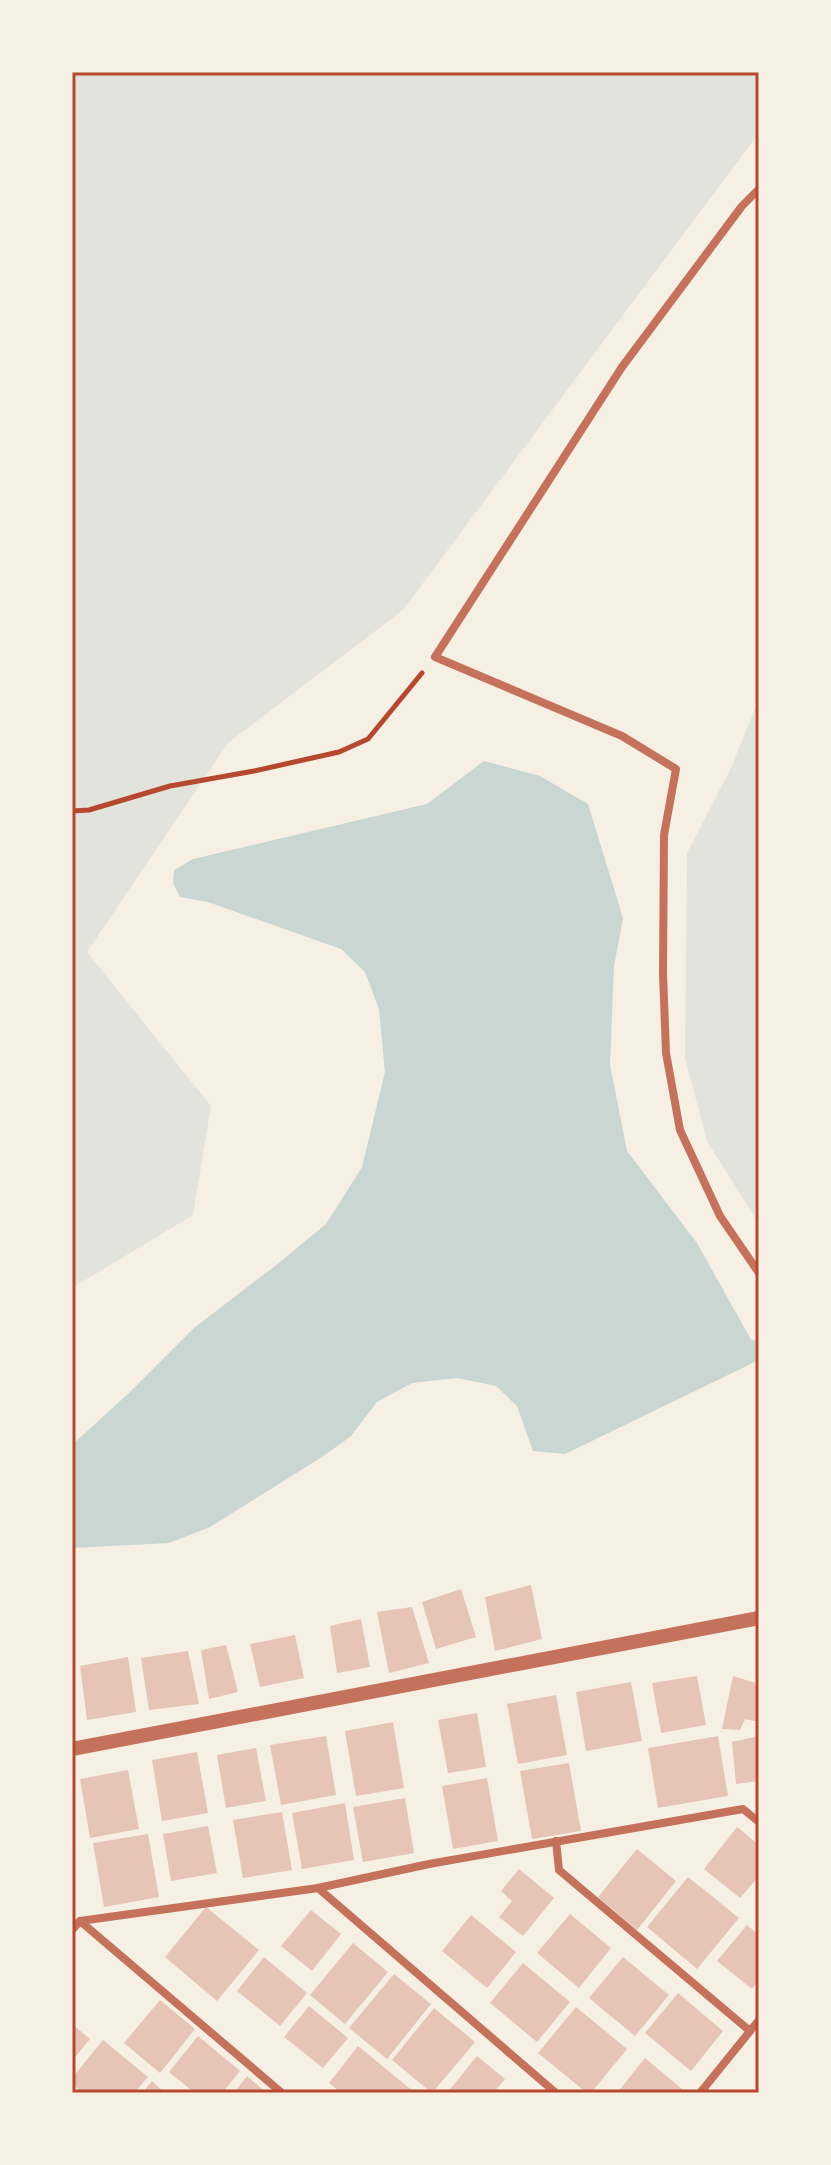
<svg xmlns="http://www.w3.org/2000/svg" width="831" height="2165" font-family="Figtree,sans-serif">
<rect width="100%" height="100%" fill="#f6efe4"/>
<g fill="#e2e4dc">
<polygon points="72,72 759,72 759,133 403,610 228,743 87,952 211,1106 193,1215 72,1288"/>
<polygon points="759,699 759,1224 707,1141 685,1058 687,853 731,768"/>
</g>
<polygon fill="#c9d6d2" points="484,761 540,776 588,804 623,918 614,966 610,1065 627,1151 697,1243 759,1354 759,1360 565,1454 533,1451 517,1406 496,1386 457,1378 412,1383 377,1402 351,1436 325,1455 210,1527 169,1543 72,1548 72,1445 129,1393 194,1328 275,1266 326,1224 362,1167 385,1072 379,1009 365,972 341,949 208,902 180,897 173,883 174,870 193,859 427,804"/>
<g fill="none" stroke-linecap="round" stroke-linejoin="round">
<polyline stroke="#c9d6d2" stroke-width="10" points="754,1345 759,1353"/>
</g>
<g fill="#e6c5b7">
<polygon points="531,1585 542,1639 495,1651 485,1597"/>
<polygon points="461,1589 476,1637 436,1649 422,1602"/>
<polygon points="412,1607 429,1663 389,1673 377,1612"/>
<polygon points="361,1619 370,1667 337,1673 330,1626"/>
<polygon points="295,1635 304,1678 260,1687 250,1644"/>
<polygon points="226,1645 238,1692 209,1699 201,1650"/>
<polygon points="188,1651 199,1704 149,1710 141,1658"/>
<polygon points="128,1657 136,1712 87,1720 80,1666"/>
<polygon points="697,1676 706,1725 661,1733 652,1683"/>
<polygon points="733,1676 759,1684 759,1722 745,1719 740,1730 722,1729"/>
<polygon points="631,1682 642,1741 586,1751 576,1692"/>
<polygon points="556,1695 567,1755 518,1764 507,1704"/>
<polygon points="477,1713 486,1767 448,1773 438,1720"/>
<polygon points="393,1722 404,1788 356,1796 345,1731"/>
<polygon points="326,1736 336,1795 281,1805 270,1745"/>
<polygon points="718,1736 728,1796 658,1808 648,1748"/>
<polygon points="759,1736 759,1781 736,1784 732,1742"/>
<polygon points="256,1748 266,1801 226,1808 217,1755"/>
<polygon points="197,1752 208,1813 162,1821 152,1760"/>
<polygon points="569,1763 581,1831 532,1839 520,1771"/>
<polygon points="128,1770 139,1829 90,1838 80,1779"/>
<polygon points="487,1778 498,1841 453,1849 442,1786"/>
<polygon points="405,1798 414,1853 363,1862 353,1807"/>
<polygon points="345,1803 354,1860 302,1869 292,1813"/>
<polygon points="282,1812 292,1870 243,1878 233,1820"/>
<polygon points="208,1826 217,1873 171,1881 163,1834"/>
<polygon points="737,1827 759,1845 759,1876 740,1898 704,1869"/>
<polygon points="148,1834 159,1897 104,1907 93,1843"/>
<polygon points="637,1849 676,1881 637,1930 598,1897"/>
<polygon points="519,1869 554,1898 523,1936 499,1917 512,1901 501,1891"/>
<polygon points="688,1877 739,1918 697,1969 647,1927"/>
<polygon points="206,1907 259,1950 217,2001 165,1957"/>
<polygon points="311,1910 341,1934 312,1971 281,1946"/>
<polygon points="570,1914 611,1948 579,1988 537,1953"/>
<polygon points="471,1915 516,1952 487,1988 442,1951"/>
<polygon points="747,1925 759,1935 759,1980 752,1989 717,1961"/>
<polygon points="353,1943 388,1972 345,2024 310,1995"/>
<polygon points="264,1957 307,1993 280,2026 237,1991"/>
<polygon points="623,1957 669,1995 635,2036 589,1998"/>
<polygon points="523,1963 570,2002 537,2042 490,2003"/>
<polygon points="394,1974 431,2004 387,2059 349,2028"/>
<polygon points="678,1993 723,2031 691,2071 645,2033"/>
<polygon points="160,2000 195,2029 160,2073 124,2043"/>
<polygon points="309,2006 348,2038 323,2068 284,2037"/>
<polygon points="576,2007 627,2049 591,2093 587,2093 538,2053"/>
<polygon points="434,2008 475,2042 432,2093 392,2060"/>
<polygon points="72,2024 90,2039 72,2061"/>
<polygon points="198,2036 240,2071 222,2093 195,2093 169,2072"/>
<polygon points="103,2040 148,2077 134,2093 83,2093 72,2084 72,2078"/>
<polygon points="358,2046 408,2087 416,2093 341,2093 329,2083"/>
<polygon points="477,2056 505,2079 493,2093 447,2093"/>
<polygon points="645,2058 683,2090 681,2093 617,2093"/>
<polygon points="247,2076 267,2093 234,2093"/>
<polygon points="152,2081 165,2093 142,2093"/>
</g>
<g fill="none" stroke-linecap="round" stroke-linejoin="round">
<polyline stroke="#b5482f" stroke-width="5" points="72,811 89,810 170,786 254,771 339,752 368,739 422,673"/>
<g stroke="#c5725c" stroke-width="8">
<polyline points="759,189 742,206 622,367 435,657 622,736 676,769 664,835 663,973 666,1053 680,1130 720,1216 759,1273"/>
<polyline points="556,1841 559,1870 750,2031"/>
<polyline points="318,1888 556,2093"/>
<polyline points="80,1921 282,2093"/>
<polyline points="72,1930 80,1921 318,1888 429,1864 743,1809 759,1822"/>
<polyline points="700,2093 759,2020"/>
</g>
<polyline stroke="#c5725c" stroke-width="14" points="72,1749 759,1618"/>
</g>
<rect width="831" height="2165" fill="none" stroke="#f6efe4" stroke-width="148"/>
<rect x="74" y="74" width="683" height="2017" fill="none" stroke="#b5482f" stroke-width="3"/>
</svg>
